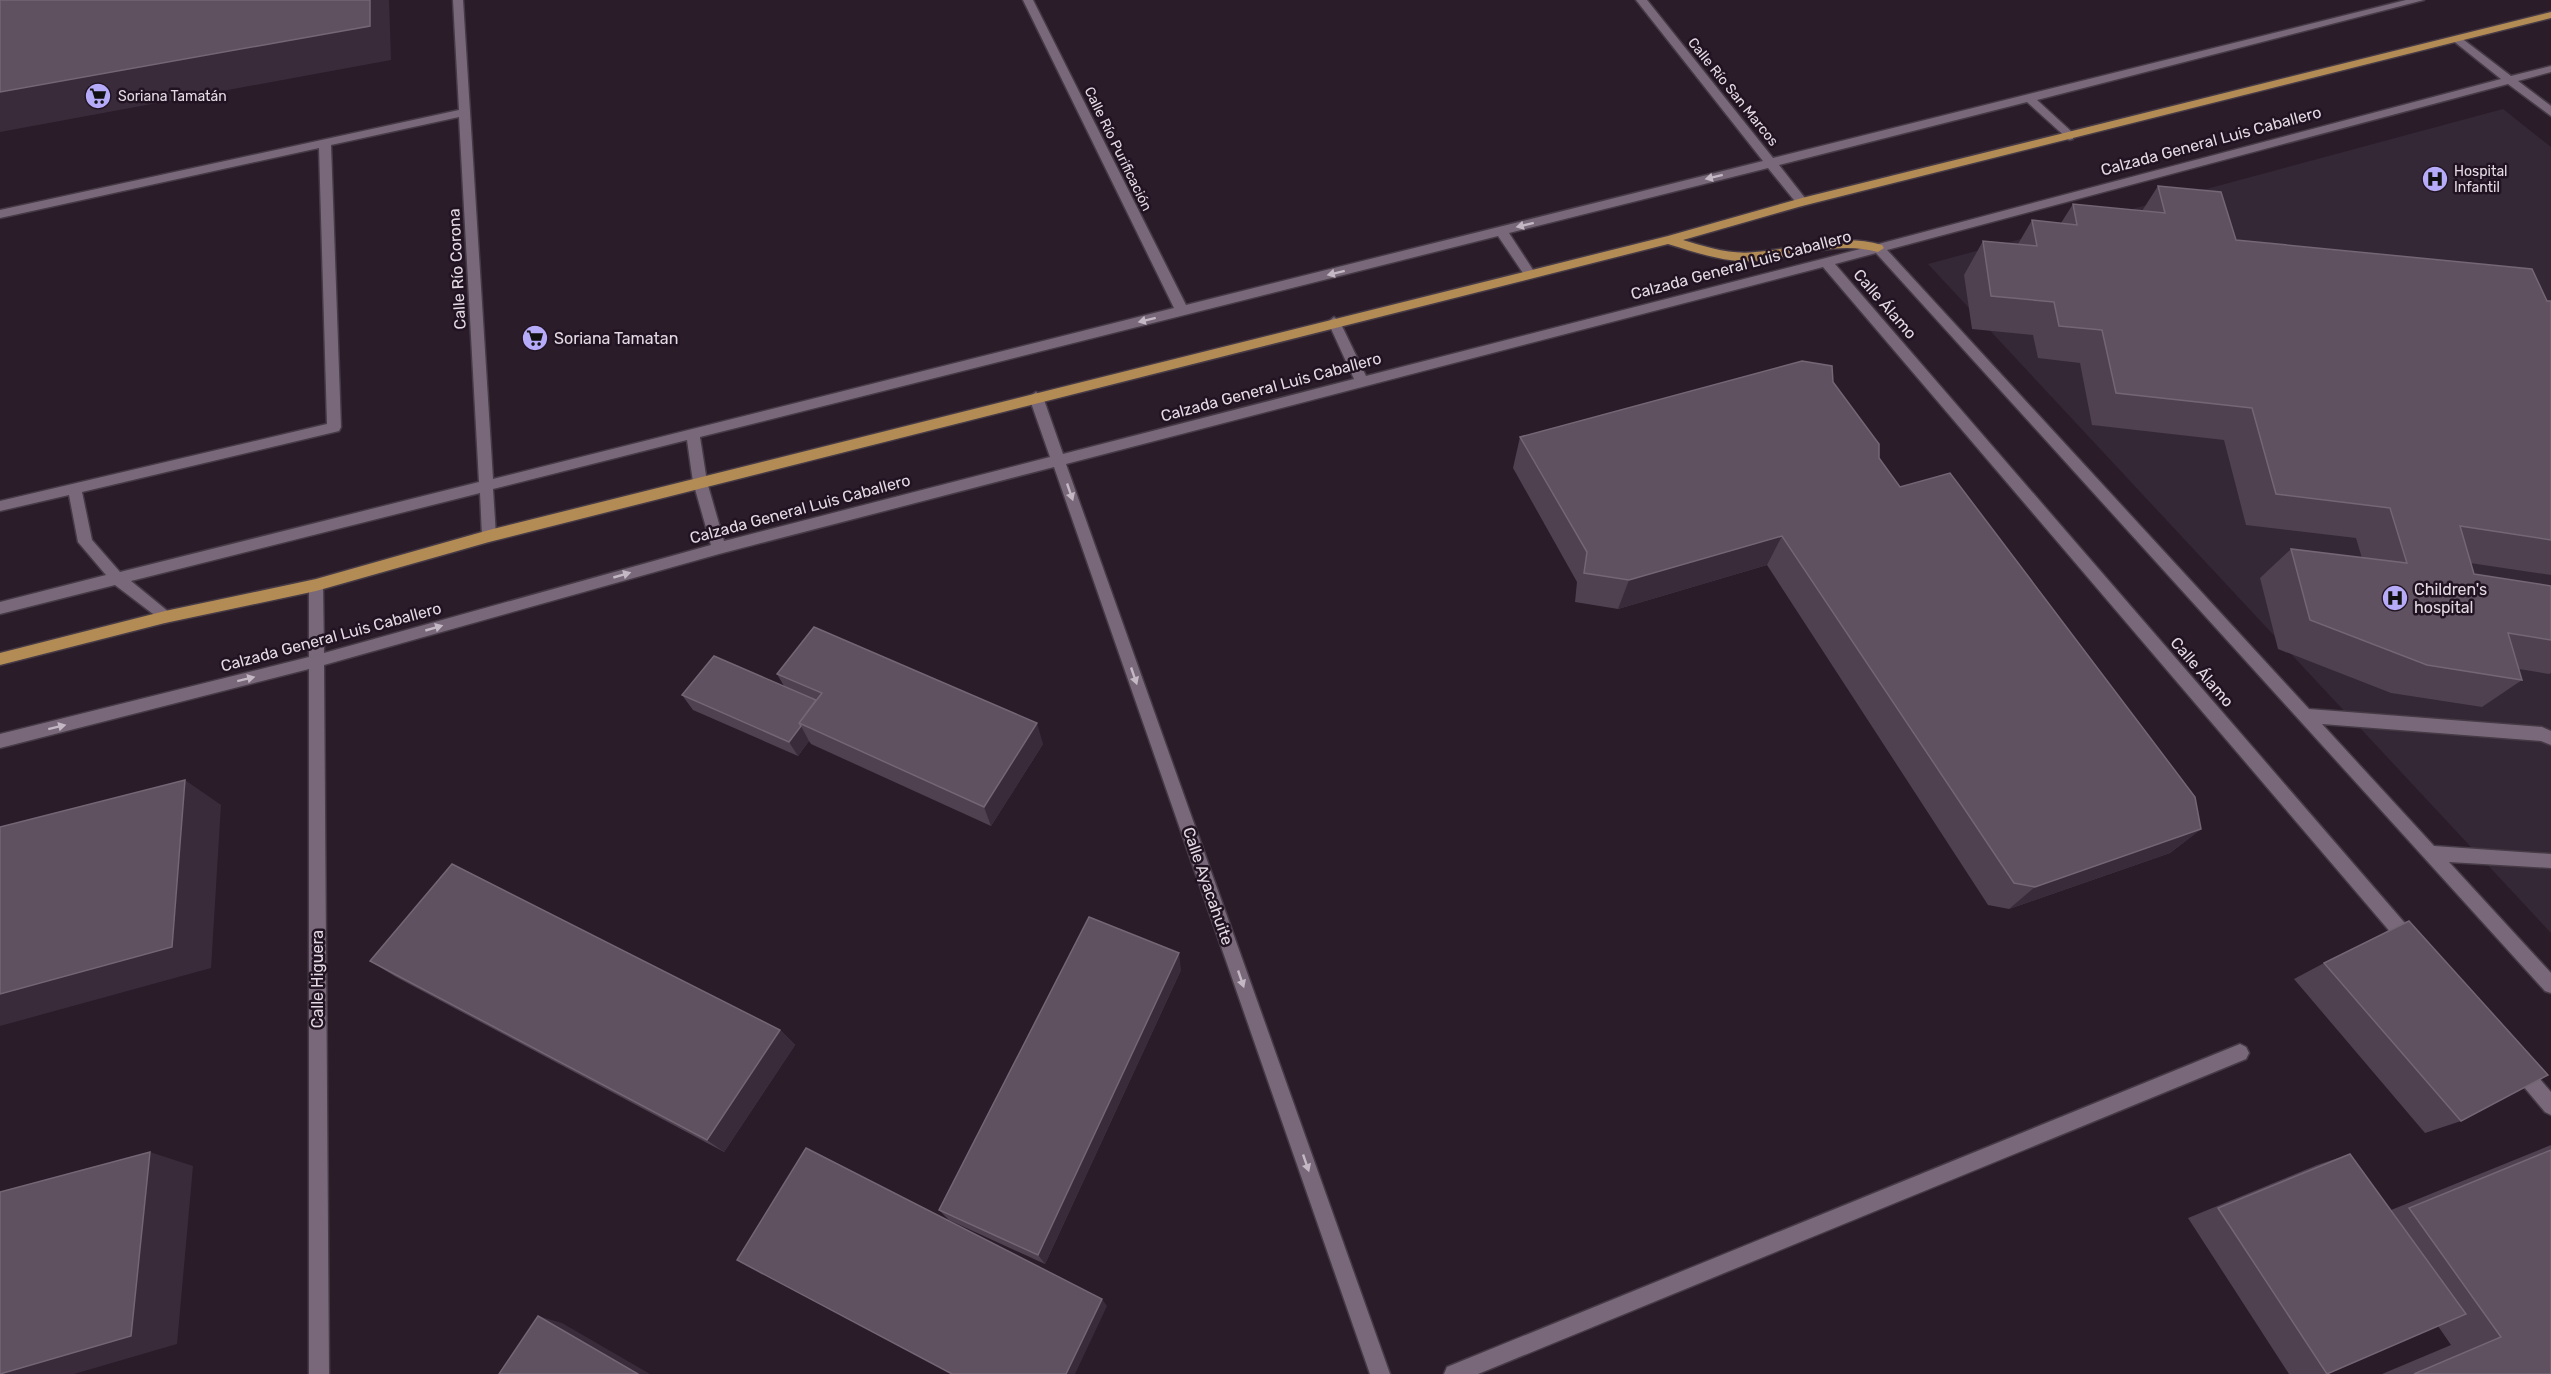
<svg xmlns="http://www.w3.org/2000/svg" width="2551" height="1374" font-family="Rubik,sans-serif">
<rect width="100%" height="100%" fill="#2b1c2a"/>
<polygon fill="#352836" points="2503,109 2551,147 2551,933 1928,264"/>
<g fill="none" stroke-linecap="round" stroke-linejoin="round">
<g stroke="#453a45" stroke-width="3">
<g id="minor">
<path d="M 453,0 L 463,0 L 493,479 L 1174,308 L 1023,0 L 1033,0 L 1186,305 L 1763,161 L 1636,0 L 1647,0 L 1773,158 L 2406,0 L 2424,0 L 2037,100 L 2073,133 L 2073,139 L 2069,140 L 2027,102 L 1779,165 L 1808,202 L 1802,206 L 1798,205 L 1768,168 L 1509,233 L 1535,273 L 1529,277 L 1525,276 L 1498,236 L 700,437 L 707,482 L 724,541 L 1050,457 L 1029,397 L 1036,392 L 1043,397 L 1063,454 L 1354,379 L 1328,322 L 1334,317 L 1340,322 L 1366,376 L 1826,258 L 2501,79 L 2451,39 L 2452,37 L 2460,37 L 2511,76 L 2551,66 L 2551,72 L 2518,81 L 2551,106 L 2551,116 L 2508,84 L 1887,250 L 2309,709 L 2542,727 L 2551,731 L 2551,745 L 2541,741 L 2322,724 L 2434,846 L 2551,854 L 2551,868 L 2449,862 L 2551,973 L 2551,993 L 2545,991 L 1876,253 L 1835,264 L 2416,936 L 2418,942 L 2416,948 L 2410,950 L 2404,948 L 1823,267 L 1066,464 L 1390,1374 L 1370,1374 L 1054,467 L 719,554 L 324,665 L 329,1374 L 309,1374 L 309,669 L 0,748 L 0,734 L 309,657 L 309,585 L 311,581 L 321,581 L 323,585 L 324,653 L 711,545 L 693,482 L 687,440 L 493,489 L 496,536 L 489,542 L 482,536 L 480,493 L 131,581 L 170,613 L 172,617 L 170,621 L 165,623 L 115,585 L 0,614 L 0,602 L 106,575 L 78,542 L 69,495 L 0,511 L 0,501 L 327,424 L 319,148 L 0,218 L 0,210 L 459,110 ZM 459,117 L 479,482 L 120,572 L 92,540 L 82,492 L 339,431 L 341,427 L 331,145 Z"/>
<polygon points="2240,1044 2246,1047 2249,1053 2246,1059 1478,1374 1444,1374 1447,1367"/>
<polygon points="2520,1060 2526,1063 2551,1092 2551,1115 2545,1112 2514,1075 2511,1069 2514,1063"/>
</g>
</g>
<g stroke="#453a45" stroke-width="3">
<path id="major" d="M 2551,12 L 2551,18 L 1802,206 L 1683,240 C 1706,247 1731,255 1755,252 C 1799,249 1838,232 1882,245 L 1884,248 L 1878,252 C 1835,240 1797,258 1754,261 C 1725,263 1695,252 1668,244 L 489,542 L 316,591 L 165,623 L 0,665 L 0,653 L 165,611 L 316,579 L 489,530 L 1668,236 L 1802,198 Z"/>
</g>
<use href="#minor" fill="#796879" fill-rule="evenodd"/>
<use href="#major" fill="#b38b54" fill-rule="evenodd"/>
</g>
<g fill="#4f414f">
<polygon points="2158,186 2236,240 2551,301 2551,575 2470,563 2474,574 2551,586 2551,673 2549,674 2519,669 2522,680 2482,707 2391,693 2278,649 2260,578 2291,549 2362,558 2356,538 2246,525 2224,440 2092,425 2080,363 2038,358 2033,335 1972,329 1964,275 1983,241 2018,244 2032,220 2061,223 2073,204 2142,211"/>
<polygon points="1833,382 1879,458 1900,487 2201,829 2170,853 2009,909 1988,905 1767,565 1618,609 1575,602 1577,582 1513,468 1520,437"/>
<polygon points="777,674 1043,744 991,826 811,744 809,741 798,756 693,710 682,695 784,686"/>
<polygon points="370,961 780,1030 795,1045 724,1152 396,977"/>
<polygon points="2324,963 2461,1121 2425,1133 2294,979"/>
<polygon points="1181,970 1045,1264 949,1220 939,1210"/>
<polygon points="2551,1145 2551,1374 2382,1374 2451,1345 2438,1326 2327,1374 2289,1374 2188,1218 2317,1165 2350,1154 2391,1210"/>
</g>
<g fill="#3a2b3a">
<polygon points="370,0 389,0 391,60 0,132 0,92"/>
<polygon points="1782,536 1767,565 1618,609 1629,580"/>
<polygon points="1037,723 1043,744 991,826 984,807"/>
<polygon points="801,726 809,741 798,756 789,742"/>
<polygon points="185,780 221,805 211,968 0,1026 0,994"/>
<polygon points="2201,829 2170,853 2009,909 2035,887"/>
<polygon points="1179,953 1181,970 1045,1264 1038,1255"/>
<polygon points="780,1030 795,1045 724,1152 707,1140"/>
<polygon points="150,1152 193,1166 177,1344 74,1374 0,1374"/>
<polygon points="1102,1299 1107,1306 1075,1374 1066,1374"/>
<polygon points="538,1316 562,1323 650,1374 638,1374"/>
</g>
<g fill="#5f515f" stroke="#746674" stroke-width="1.5">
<polygon points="0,0 370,0 370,26 0,92"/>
<polygon points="2158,186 2221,192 2236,240 2532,269 2547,301 2551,301 2551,540 2460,526 2474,574 2551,586 2551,640 2508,633 2522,680 2427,665 2310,620 2291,549 2407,563 2390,508 2276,494 2252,408 2116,393 2102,330 2059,326 2054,302 1991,296 1983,241 2037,246 2032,220 2077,225 2073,204 2165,213"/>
<polygon points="1802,361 1832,366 1833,382 1879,444 1879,458 1900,487 1950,473 2195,797 2201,829 2035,887 2014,883 1782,536 1629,580 1584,573 1587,552 1520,437"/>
<polygon points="814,627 1037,723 984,807 799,723 822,693 777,674"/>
<polygon points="714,656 816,700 799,723 801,726 789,742 682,695"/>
<polygon points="185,780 172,947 0,994 0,827"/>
<polygon points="452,864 780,1030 707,1140 370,961"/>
<polygon points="1089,917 1179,953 1038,1255 939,1210"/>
<polygon points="2409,921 2548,1075 2461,1121 2324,963"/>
<polygon points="806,1148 1102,1299 1066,1374 952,1374 737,1260"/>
<polygon points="2551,1150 2551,1374 2414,1374 2501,1337 2409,1208"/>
<polygon points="150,1152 131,1336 0,1374 0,1192"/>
<polygon points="2350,1154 2466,1314 2327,1374 2218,1208"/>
<polygon points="538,1316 638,1374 499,1374"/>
</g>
<defs><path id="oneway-solid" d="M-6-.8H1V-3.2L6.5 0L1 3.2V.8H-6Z" transform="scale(1.5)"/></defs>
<g fill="#c4b8c4">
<use href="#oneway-solid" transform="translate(1714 177) rotate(166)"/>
<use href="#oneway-solid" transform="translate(1525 225) rotate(166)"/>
<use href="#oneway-solid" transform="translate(1336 273) rotate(166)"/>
<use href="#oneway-solid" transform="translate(1147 320) rotate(166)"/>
<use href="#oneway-solid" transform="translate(1070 492) rotate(71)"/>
<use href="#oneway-solid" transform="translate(622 575) rotate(-16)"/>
<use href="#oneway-solid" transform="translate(434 628) rotate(-16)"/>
<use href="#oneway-solid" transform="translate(1134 676) rotate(71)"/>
<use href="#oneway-solid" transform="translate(246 679) rotate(-14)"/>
<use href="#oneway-solid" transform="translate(57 727) rotate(-14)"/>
<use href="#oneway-solid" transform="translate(1241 979) rotate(71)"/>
<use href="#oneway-solid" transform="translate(1306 1163) rotate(71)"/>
</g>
<defs>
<g id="supermarket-disc" transform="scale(1.35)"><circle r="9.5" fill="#b6abf8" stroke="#211321"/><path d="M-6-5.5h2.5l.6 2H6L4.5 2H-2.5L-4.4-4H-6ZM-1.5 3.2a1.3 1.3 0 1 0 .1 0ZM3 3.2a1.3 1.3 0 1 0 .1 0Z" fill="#111"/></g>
<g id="hospital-disc" transform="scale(1.35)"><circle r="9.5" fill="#b6abf8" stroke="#211321"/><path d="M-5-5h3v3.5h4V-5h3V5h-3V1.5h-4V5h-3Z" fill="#111"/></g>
</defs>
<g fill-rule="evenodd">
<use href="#supermarket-disc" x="98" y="96"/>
<use href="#hospital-disc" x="2435" y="179"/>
<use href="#supermarket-disc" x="535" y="338"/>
<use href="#hospital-disc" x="2395" y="598"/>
</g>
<g text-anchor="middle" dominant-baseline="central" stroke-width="5" stroke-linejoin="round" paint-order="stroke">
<g font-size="14" fill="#e4dae4" stroke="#211321">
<text transform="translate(1733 92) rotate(51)">Calle Río San Marcos</text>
<text transform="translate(1118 149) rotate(64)">Calle Río Purificación</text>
</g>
<g font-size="14" fill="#e4dae4" stroke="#211321" text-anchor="start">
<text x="118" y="96">Soriana Tamatán</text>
<text x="2454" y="171">Hospital<tspan x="2454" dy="16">Infantil</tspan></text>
</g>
<g font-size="16" fill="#e4dae4" stroke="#211321">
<text transform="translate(2211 141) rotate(-15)">Calzada General Luis Caballero</text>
<text transform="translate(1741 265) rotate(-15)">Calzada General Luis Caballero</text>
<text transform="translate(457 269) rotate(-93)">Calle Río Corona</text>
<text transform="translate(1885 304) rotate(49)">Calle Álamo</text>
<text transform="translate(1271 387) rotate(-15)">Calzada General Luis Caballero</text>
<text transform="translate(800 509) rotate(-15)">Calzada General Luis Caballero</text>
<text transform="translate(331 637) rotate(-15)">Calzada General Luis Caballero</text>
<text transform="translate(2202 672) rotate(49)">Calle Álamo</text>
<text transform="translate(1208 886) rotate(71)">Calle Ayacahuite</text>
<text transform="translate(317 979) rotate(-90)">Calle Higuera</text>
</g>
<g font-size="16" fill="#e4dae4" stroke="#211321" text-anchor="start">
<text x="554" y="338">Soriana Tamatan</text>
<text x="2414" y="589">Children's<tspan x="2414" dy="18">hospital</tspan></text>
</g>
</g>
</svg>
